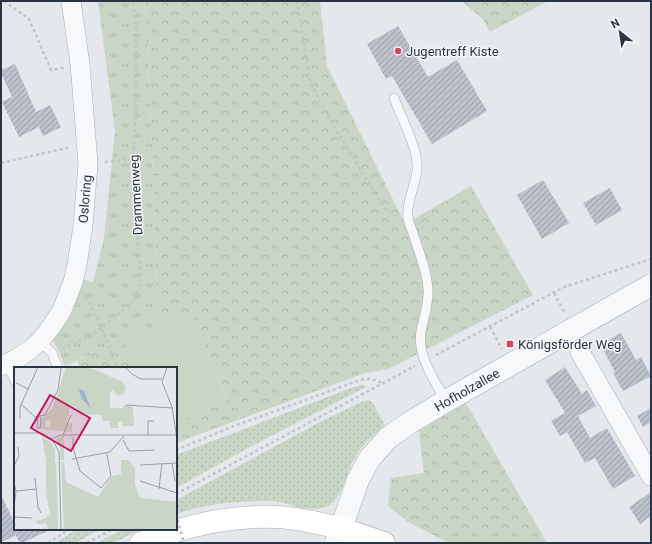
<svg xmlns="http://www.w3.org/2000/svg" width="652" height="544" font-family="Roboto,sans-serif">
<defs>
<pattern id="grass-dots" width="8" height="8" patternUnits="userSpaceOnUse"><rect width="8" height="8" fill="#c9d6c5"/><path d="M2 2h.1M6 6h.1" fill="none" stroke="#adb8ab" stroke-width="1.8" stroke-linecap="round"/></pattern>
<pattern id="forest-crowns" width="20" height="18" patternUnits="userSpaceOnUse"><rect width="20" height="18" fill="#c9d6c5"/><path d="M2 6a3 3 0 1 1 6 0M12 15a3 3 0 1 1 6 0" fill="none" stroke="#adb8ab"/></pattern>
<pattern id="park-tufts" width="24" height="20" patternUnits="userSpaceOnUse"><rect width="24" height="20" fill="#c9d6c5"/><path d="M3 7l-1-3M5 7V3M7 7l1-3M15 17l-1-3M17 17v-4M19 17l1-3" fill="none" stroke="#adb8ab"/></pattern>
<pattern id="building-hatch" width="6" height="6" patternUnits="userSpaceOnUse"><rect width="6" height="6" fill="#bbc0ca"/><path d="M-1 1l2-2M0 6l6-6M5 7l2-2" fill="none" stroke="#989da6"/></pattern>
</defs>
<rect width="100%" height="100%" fill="#e4e7ec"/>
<g fill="url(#grass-dots)">
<polygon points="364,385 366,387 261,441 176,488 176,455 354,387"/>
<path d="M 368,400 L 372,402 L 385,425 C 372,436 361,446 353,461 C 347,473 342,496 331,504 C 312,517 289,501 269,501 C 237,501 206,503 176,514 L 176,500 L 320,422 L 361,402 Z"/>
<polygon points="77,529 101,529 75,543 56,543"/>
<polygon points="123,529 141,529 113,543 97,543"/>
</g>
<g fill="url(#forest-crowns)">
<polygon points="145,1 320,1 327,66 405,224 471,186 533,295 388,369 365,373 176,443 176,422 228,399 191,311 158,325 152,147"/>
<polygon points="461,1 548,1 490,32 482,18"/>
<polygon points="124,339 136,368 81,368 77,361"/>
<polygon points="466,403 547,543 449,543 408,522 388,506 391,478 424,473 419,431"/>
</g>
<polygon fill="url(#park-tufts)" points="98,1 145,1 152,147 158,325 65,366 52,337 81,279 93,282 104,238 115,132"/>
<polygon fill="#c9d6c5" points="191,311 228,400 176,422 176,368 136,368 124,339"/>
<g fill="url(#building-hatch)">
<polygon points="398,26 428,77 457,60 487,111 432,144 392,76 386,79 367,44"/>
<polygon points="15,64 36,112 50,105 61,127 43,136 39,127 19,137 2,102 12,97 1,73 1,70"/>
<polygon points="543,180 569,223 542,239 517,195"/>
<polygon points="610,188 622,210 596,225 583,203"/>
<polygon points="621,333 636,360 641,357 651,376 623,391 613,373 615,372 600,344"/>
<polygon points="565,367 582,394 587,390 596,406 578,416 590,438 607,428 635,476 613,489 595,458 585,463 567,432 560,436 551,421 565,413 545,380"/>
<polygon points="651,408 651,422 643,427 637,416"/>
<polygon points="651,492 651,516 640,524 629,507"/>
<polygon points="1,495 15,524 15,529 52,529 22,543 20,543 15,534 15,536 1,542"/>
</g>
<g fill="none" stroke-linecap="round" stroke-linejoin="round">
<g stroke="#a9aeb7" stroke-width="10">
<g id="service">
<path d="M 394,98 C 401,117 419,150 417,170 C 415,187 406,202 408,218 C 409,223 411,228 413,233 C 418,251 427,269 428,289 C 429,303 424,317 421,331 C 417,357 434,379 446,401"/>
<polyline points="40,341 52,353 58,368"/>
<polyline points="7,363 15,381"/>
</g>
</g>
<g stroke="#a9aeb7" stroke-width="20">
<g id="minor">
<polyline points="580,352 651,476"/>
<polyline points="1,366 16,359 31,349 40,341 51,327 62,310 73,282 77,265 83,226 88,164 80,64 71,1"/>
</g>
</g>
<g stroke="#a9aeb7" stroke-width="23">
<polyline id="tertiary" points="336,543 358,480 370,458 388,438 409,423 446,401 651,285"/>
</g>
<g stroke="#a9aeb7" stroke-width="23">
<path id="secondary" d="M 141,543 C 187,525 239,513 289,518 C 306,520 323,524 340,528"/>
</g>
<g stroke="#8b94a3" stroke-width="23">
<polyline id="motorway" points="340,528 384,543"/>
</g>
<g stroke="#c2c5cb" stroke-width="2.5" stroke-dasharray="3 3" stroke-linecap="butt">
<polyline points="4,1 29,19 51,70 64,68"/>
<polyline points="297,1 310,82 324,110 384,208 396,217"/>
<polyline points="105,162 133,159"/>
<polyline points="1,163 71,147"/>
<polyline points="554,293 565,313"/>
<polyline points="85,297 96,316 118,368"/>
<polyline points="490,327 502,349"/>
<polyline points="62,349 93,335 121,312 134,301 140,284 141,272 134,206 133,159 136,114 136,25 133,1"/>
<polyline points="436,355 564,287 651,259"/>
<path d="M 176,450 L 229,428 L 357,381 C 367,378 372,378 382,383"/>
<polyline points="176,494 415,366"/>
<polyline points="48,543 70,529"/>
<polyline points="87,543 113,529"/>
</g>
<use href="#service" stroke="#f7f8fa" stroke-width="9"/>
<use href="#minor" stroke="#f7f8fa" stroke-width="19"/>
<use href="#tertiary" stroke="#f7f8fa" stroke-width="22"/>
<use href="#secondary" stroke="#fff" stroke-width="22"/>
<use href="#motorway" stroke="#fff" stroke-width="22"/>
<polyline stroke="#c2c5cb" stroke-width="2.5" stroke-dasharray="3 3" stroke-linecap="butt" points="176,514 184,543"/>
</g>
<g fill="#d1495b" stroke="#f4f6f9" stroke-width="1.5">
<circle cx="398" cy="51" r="4"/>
<rect x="506" y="340" width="8" height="8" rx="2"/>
</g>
<g text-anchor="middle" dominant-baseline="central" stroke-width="3" stroke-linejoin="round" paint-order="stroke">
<g font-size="13" fill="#2b3445" stroke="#f4f6f9" text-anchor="start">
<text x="406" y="51">Jugentreff Kiste</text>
<text x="518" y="344">Königsförder Weg</text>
</g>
<g font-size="13" fill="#2b3445" stroke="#f4f6f9">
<text transform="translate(136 195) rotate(-93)">Drammenweg</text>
<text transform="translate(85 199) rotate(-85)">Osloring</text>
<text transform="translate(467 390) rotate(-30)">Hofholzallee</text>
</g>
</g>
<g transform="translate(14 367)">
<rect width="163" height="163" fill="#e4e7ec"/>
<path d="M 96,41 L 109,41 L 109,55 L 104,55 L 104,61 L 96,61 ZM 28,70 L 37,75 L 41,83 L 41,94 L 39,94 L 42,96 L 44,150 L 38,151 L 44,151 L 44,163 L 35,163 L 32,156 L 25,157 L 21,154 L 33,151 L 34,147 L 37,151 L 32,126 L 32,94 ZM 58,125 L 70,130 L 75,142 L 72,147 L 63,140 L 51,138 L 50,130 ZM 146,147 L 163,148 L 163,163 L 143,163 Z" fill="#c9d6c5"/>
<path d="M 59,0 L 80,2 L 108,15 L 112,19 L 110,26 L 104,29 L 99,23 L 96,25 L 96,54 L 88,54 L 88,48 L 65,47 L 62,40 L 56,39 L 53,56 L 58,56 L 58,65 L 25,62 L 28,53 L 32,53 L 31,60 L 36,60 L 37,54 L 34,53 ZM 109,38 L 117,39 L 119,42 L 120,59 L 109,59 ZM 47,69 L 50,69 L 50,93 L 46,93 L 46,82 L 42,72 ZM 107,93 L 114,93 L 121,101 L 121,118 L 126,131 L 163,135 L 163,148 L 146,147 L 143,163 L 50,163 L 47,95 L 50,95 L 52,115 L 84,130 L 98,109 L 107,107 ZM 58,125 L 70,130 L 75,142 L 72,147 L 61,136 L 51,138 L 50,130 Z" fill="#c9d6c5" fill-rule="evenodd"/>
<path d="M 52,0 L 59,0 L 47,29 L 34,53 L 27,53 L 39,40 Z" fill="#c9d6c5"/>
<path d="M 66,22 L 70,24 L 77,42 L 68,32 L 65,24 Z" fill="#9fb4cc"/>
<path fill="none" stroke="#9a9fa9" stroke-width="1" d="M 111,0 L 118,7 L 127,12 L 148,12M 153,0 L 148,15 L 158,40 L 163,72M 2,16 L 14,22M 7,37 L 21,50 L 31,48 L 44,23 L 47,0M 112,38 L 158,41M 24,50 L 23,61 L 26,61 L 27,50M 6,52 L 6,40 L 24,0M 0,66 L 27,66 L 38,72M 49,68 L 57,48M 134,69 L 134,54 L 140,54M 59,70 L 59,81 L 66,104 L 87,121 L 97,109 L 93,87M 38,72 L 46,68 L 163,68M 38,72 L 45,85 L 47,163M 109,73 L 115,84 L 140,83M 58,92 L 96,85 L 110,69M 158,96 L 161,114M 126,98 L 163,96M 0,99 L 5,89 L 4,80M 21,111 L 24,140 L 27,146M 126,114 L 163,126M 0,116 L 2,124 L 0,140M 145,122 L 148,96M 2,124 L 22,122M 0,150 L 18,151"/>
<path fill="#c2185b" fill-opacity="0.15" stroke="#c2185b" stroke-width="2" d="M 36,28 L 76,51 L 57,84 L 17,61 Z"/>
<rect width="163" height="163" fill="none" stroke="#2b3445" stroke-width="2"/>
</g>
<rect width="652" height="544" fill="none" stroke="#2b3445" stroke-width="4"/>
<g transform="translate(620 32) rotate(330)" stroke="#f4f6f9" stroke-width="3" paint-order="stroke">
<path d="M0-3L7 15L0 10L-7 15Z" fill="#2b3445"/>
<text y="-6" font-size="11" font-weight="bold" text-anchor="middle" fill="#2b3445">N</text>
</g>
</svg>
